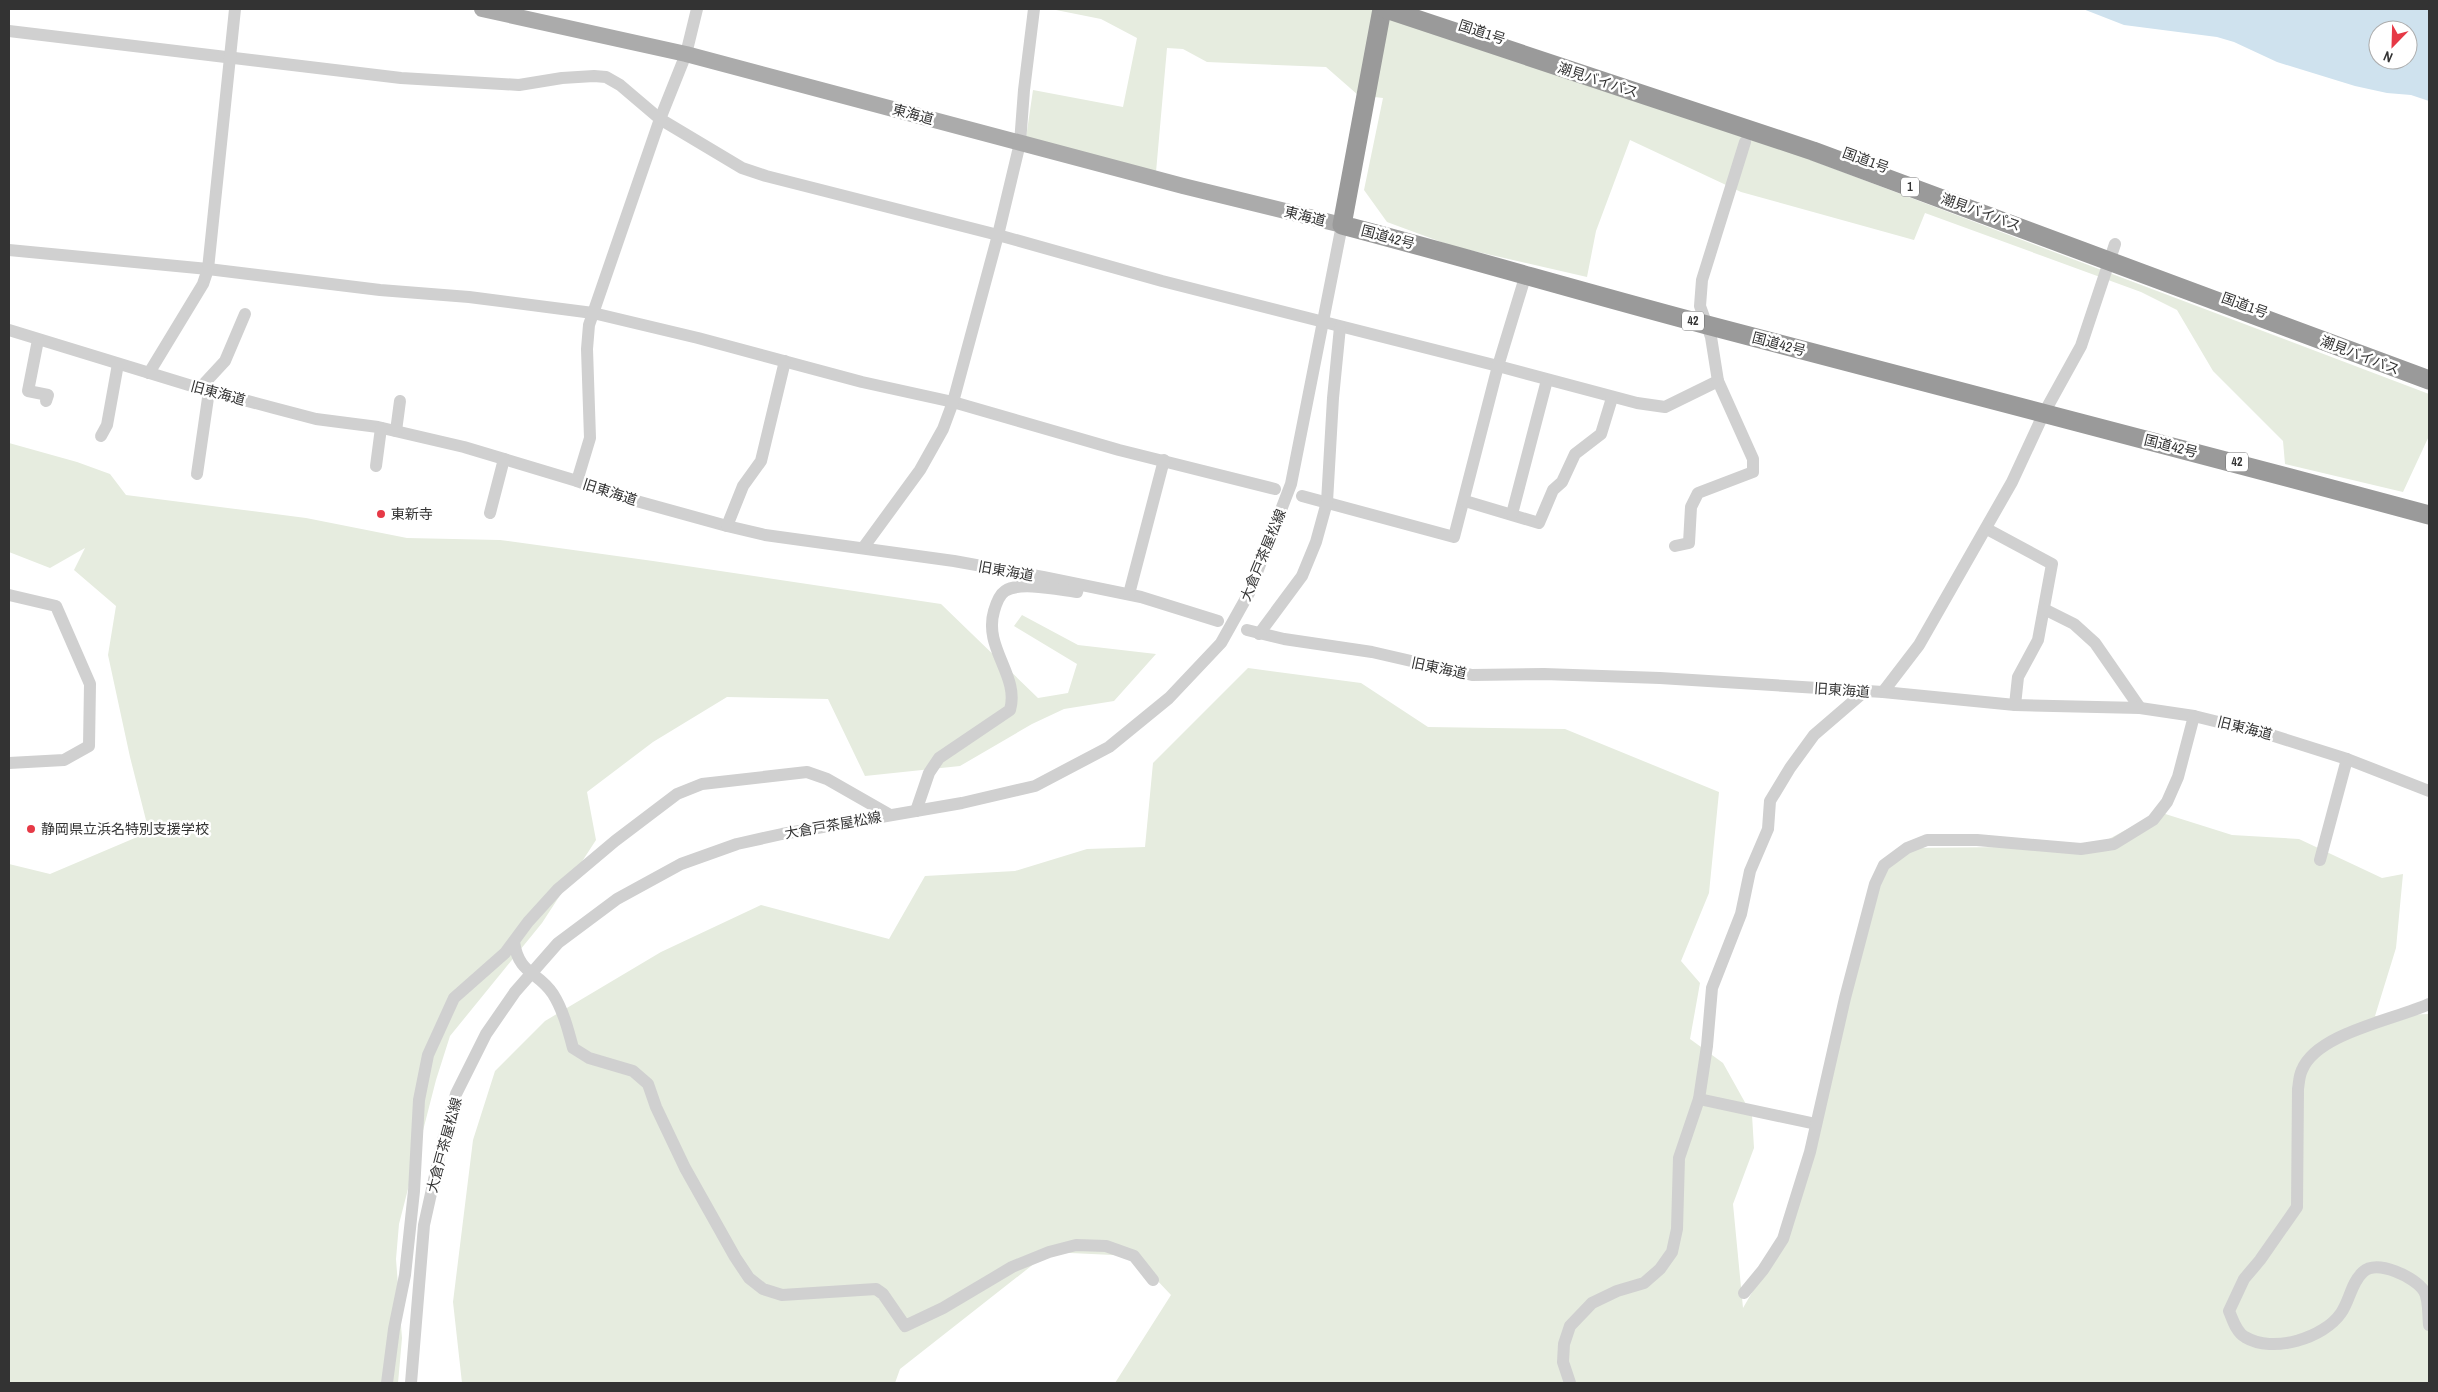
<svg xmlns="http://www.w3.org/2000/svg" width="2438" height="1392" font-family="'Archivo Narrow','Noto Sans JP',sans-serif">
<rect width="100%" height="100%" fill="#fff"/>
<g fill="#e6ecdf">
<polygon points="1051,9 1369,9 1761,141 2429,394 2429,436 2403,492 2285,464 2283,441 2213,371 2177,310 2141,292 1925,213 1914,240 1741,192 1630,140 1596,231 1587,277 1452,246 1387,222 1364,190 1383,98 1358,95 1326,67 1207,62 1183,49 1167,48 1156,172 1026,138 1033,90 1123,107 1137,38 1101,19"/>
<polygon points="9,443 77,462 110,474 126,495 306,518 407,538 500,540 653,561 941,604 1038,698 1068,693 1077,664 1014,626 1022,615 1078,645 1156,654 1114,701 1064,709 1032,724 960,766 865,776 828,699 727,697 653,742 587,792 596,840 542,923 450,1036 436,1080 399,1224 396,1259 402,1338 398,1383 9,1383 9,864 50,874 149,832 130,757 108,655 116,606 74,570 85,548 50,568 9,552"/>
<polygon points="1248,668 1361,683 1428,727 1565,729 1719,792 1709,893 1681,961 1700,983 1690,1039 1723,1063 1752,1115 1754,1148 1733,1204 1743,1308 1783,1239 1879,876 1907,848 2096,846 2159,812 2232,835 2299,839 2382,878 2403,874 2396,948 2375,1016 2429,1014 2429,1383 1115,1383 1171,1295 1134,1256 1049,1252 900,1369 895,1383 462,1383 453,1302 473,1140 495,1071 545,1021 661,952 761,905 889,939 925,876 1015,871 1087,849 1145,847 1153,763"/>
</g>
<path fill="#cfe2ee" fill-rule="evenodd" d="M 2083,9 L 2429,9 L 2429,101 L 2411,95 L 2387,93 L 2355,86 L 2277,62 L 2234,42 L 2217,37 L 2124,25 ZM 2378,30 L 2408,30 L 2408,60 L 2378,60 Z"/>
<g fill="none" stroke-linecap="round" stroke-linejoin="round">
<g stroke="#d0d0d0" stroke-width="12">
<polyline points="9,31 401,78 519,85 562,78 594,76 606,77 620,85 660,119 742,168 766,176 998,235 1162,281 1498,366 1637,403 1665,407 1718,381"/>
<polyline points="9,250 208,269 380,290 469,297 593,313 698,338 862,382 953,402 1119,450 1275,489"/>
<polyline points="9,330 192,386 274,408 316,419 378,427 464,447 577,481 622,497 727,526 765,535 954,561 1043,577 1141,597 1218,621"/>
<polyline points="38,340 28,391 48,395 46,401"/>
<polyline points="149,373 203,284 208,269 235,9"/>
<polyline points="200,388 225,361 245,314"/>
<polyline points="396,431 400,401"/>
<polyline points="101,436 107,425 118,364"/>
<polyline points="376,466 381,428"/>
<polyline points="197,474 209,391"/>
<polyline points="577,481 590,438 587,349 589,325 660,119 686,54 697,9"/>
<polyline points="1302,496 1454,537 1498,366 1526,274"/>
<polyline points="1465,501 1539,523 1553,490 1562,482 1575,454 1601,434 1612,398"/>
<polyline points="490,513 504,459"/>
<polyline points="1512,514 1547,380"/>
<polyline points="727,526 743,486 761,461 785,361"/>
<polyline points="1987,529 2052,564 2038,640 2018,677 2015,705"/>
<polyline points="1675,546 1689,543 1691,507 1698,493 1753,472 1753,459 1718,381 1711,337 1700,306 1702,280 1745,142"/>
<polyline points="863,548 920,470 943,429 953,402 998,235 1020,143 1024,90 1034,9"/>
<polyline points="1129,594 1164,460"/>
<polyline points="9,595 56,606 90,684 89,746 64,760 9,763"/>
<polyline points="2044,609 2074,624 2095,643 2140,708"/>
<polyline points="1247,630 1284,639 1372,652 1472,675 1544,674 1660,678 1883,692 2015,705 2140,708 2194,716 2271,735 2347,759 2429,791"/>
<polyline points="1259,634 1302,576 1316,542 1327,502 1333,398 1340,327"/>
<polyline points="1883,692 1919,645 2012,482 2044,413 2081,346 2115,244"/>
<path d="M 916,811 L 929,773 L 939,758 L 1010,710 C 1020,676 983,648 994,611 C 996,604 999,595 1005,591 C 1020,581 1060,590 1077,592 L 1079,585"/>
<polyline points="2320,860 2347,759"/>
<path d="M 514,942 C 519,975 538,971 553,994 C 563,1010 568,1029 573,1048 L 589,1058 L 633,1071 L 648,1084 L 656,1107 L 685,1168 L 735,1257 L 749,1278 L 763,1289 L 782,1295 L 876,1289 L 883,1294 L 905,1326 L 943,1308 L 1012,1267 L 1049,1252 L 1076,1245 L 1106,1246 L 1134,1256 L 1153,1280"/>
<path d="M 2429,1004 C 2394,1020 2317,1033 2302,1070 C 2299,1076 2299,1083 2298,1089 L 2297,1207 L 2260,1260 L 2244,1279 L 2229,1311 C 2233,1320 2236,1332 2245,1337 C 2273,1354 2324,1338 2341,1313 C 2350,1300 2351,1283 2363,1272 C 2377,1259 2415,1277 2424,1291 C 2429,1299 2428,1315 2429,1325"/>
<polyline points="1699,1099 1816,1124"/>
<polyline points="1744,1293 1763,1270 1783,1239 1810,1152 1845,998 1875,884 1884,865 1907,848 1927,840 1977,840 2081,849 2114,844 2153,820 2167,802 2178,777 2194,716"/>
<polyline points="387,1383 394,1329 405,1275 414,1191 419,1100 428,1055 454,998 505,953 528,922 558,889 615,841 677,794 702,784 807,772 827,779 890,815"/>
<polyline points="411,1383 424,1225 442,1144 456,1094 486,1034 515,992 558,943 617,899 681,864 737,844 782,834 962,803 1035,786 1109,747 1169,698 1221,643 1249,593 1291,484 1342,225"/>
<polyline points="1570,1383 1563,1362 1564,1344 1570,1326 1592,1303 1617,1291 1644,1283 1660,1269 1672,1252 1677,1229 1679,1158 1699,1099 1707,1046 1712,988 1741,914 1750,871 1768,829 1770,801 1790,768 1814,735 1864,692"/>
</g>
<polyline stroke="#ababab" stroke-width="16" points="482,9 686,54 1183,186 1342,225"/>
<g stroke="#9a9a9a" stroke-width="19">
<path d="M 1382,9 L 1342,225 C 1464,257 1586,293 1707,325 C 1948,390 2189,450 2429,515"/>
<polyline points="1386,9 1813,151 2429,380"/>
</g>
</g>
<g fill="#e63946" stroke="#fff" stroke-width="2">
<circle cx="381" cy="514" r="5"/>
<circle cx="31" cy="829" r="5"/>
</g>
<g text-anchor="middle" dominant-baseline="central" stroke-width="5" stroke-linejoin="round" paint-order="stroke">
<g fill="#fff" stroke="#707070" stroke-width="1">
<rect x="1901" y="177.5" width="18" height="19" rx="4"/>
<rect x="1682" y="311.5" width="22" height="19" rx="4"/>
<rect x="2226" y="452.5" width="22" height="19" rx="4"/>
</g>
<g font-size="12" font-weight="bold" fill="#333">
<text x="1910" y="187">1</text>
<text x="1693" y="321">42</text>
<text x="2237" y="462">42</text>
</g>
<g font-size="14" fill="#333" stroke="#fff">
<text transform="translate(1482 32) rotate(18)">国道1号</text>
<text transform="translate(1598 80) rotate(18)">潮見バイパス</text>
<text transform="translate(913 114) rotate(15)">東海道</text>
<text transform="translate(1866 160) rotate(20)">国道1号</text>
<text transform="translate(1981 212) rotate(20)">潮見バイパス</text>
<text transform="translate(1305 216) rotate(14)">東海道</text>
<text transform="translate(1388 237) rotate(15)">国道42号</text>
<text transform="translate(2245 305) rotate(20)">国道1号</text>
<text transform="translate(1779 344) rotate(15)">国道42号</text>
<text transform="translate(2360 355) rotate(21)">潮見バイパス</text>
<text transform="translate(218 393) rotate(15)">旧東海道</text>
<text transform="translate(2171 446) rotate(14)">国道42号</text>
<text transform="translate(610 492) rotate(18)">旧東海道</text>
<text transform="translate(1263 555) rotate(-68)">大倉戸茶屋松線</text>
<text transform="translate(1006 571) rotate(10)">旧東海道</text>
<text transform="translate(1439 668) rotate(12)">旧東海道</text>
<text transform="translate(1842 690) rotate(4)">旧東海道</text>
<text transform="translate(2245 728) rotate(14)">旧東海道</text>
<text transform="translate(833 825) rotate(-10)">大倉戸茶屋松線</text>
<text transform="translate(444 1145) rotate(-75)">大倉戸茶屋松線</text>
</g>
<g font-size="14" fill="#333" stroke="#fff" text-anchor="start">
<text x="391" y="514">東新寺</text>
<text x="41" y="829">静岡県立浜名特別支援学校</text>
</g>
</g>
<rect width="2438" height="1392" fill="none" stroke="#333333" stroke-width="20"/>
<g transform="translate(2393 45) rotate(203)"><circle r="24" fill="#ffffff" stroke="#adadad"/>
<path d="M0-4L9 19L0 12L-9 19Z" fill="#e63946"/>
<text y="-8" font-size="14" font-weight="bold" text-anchor="middle" fill="#333333">N</text>
</g>
</svg>
